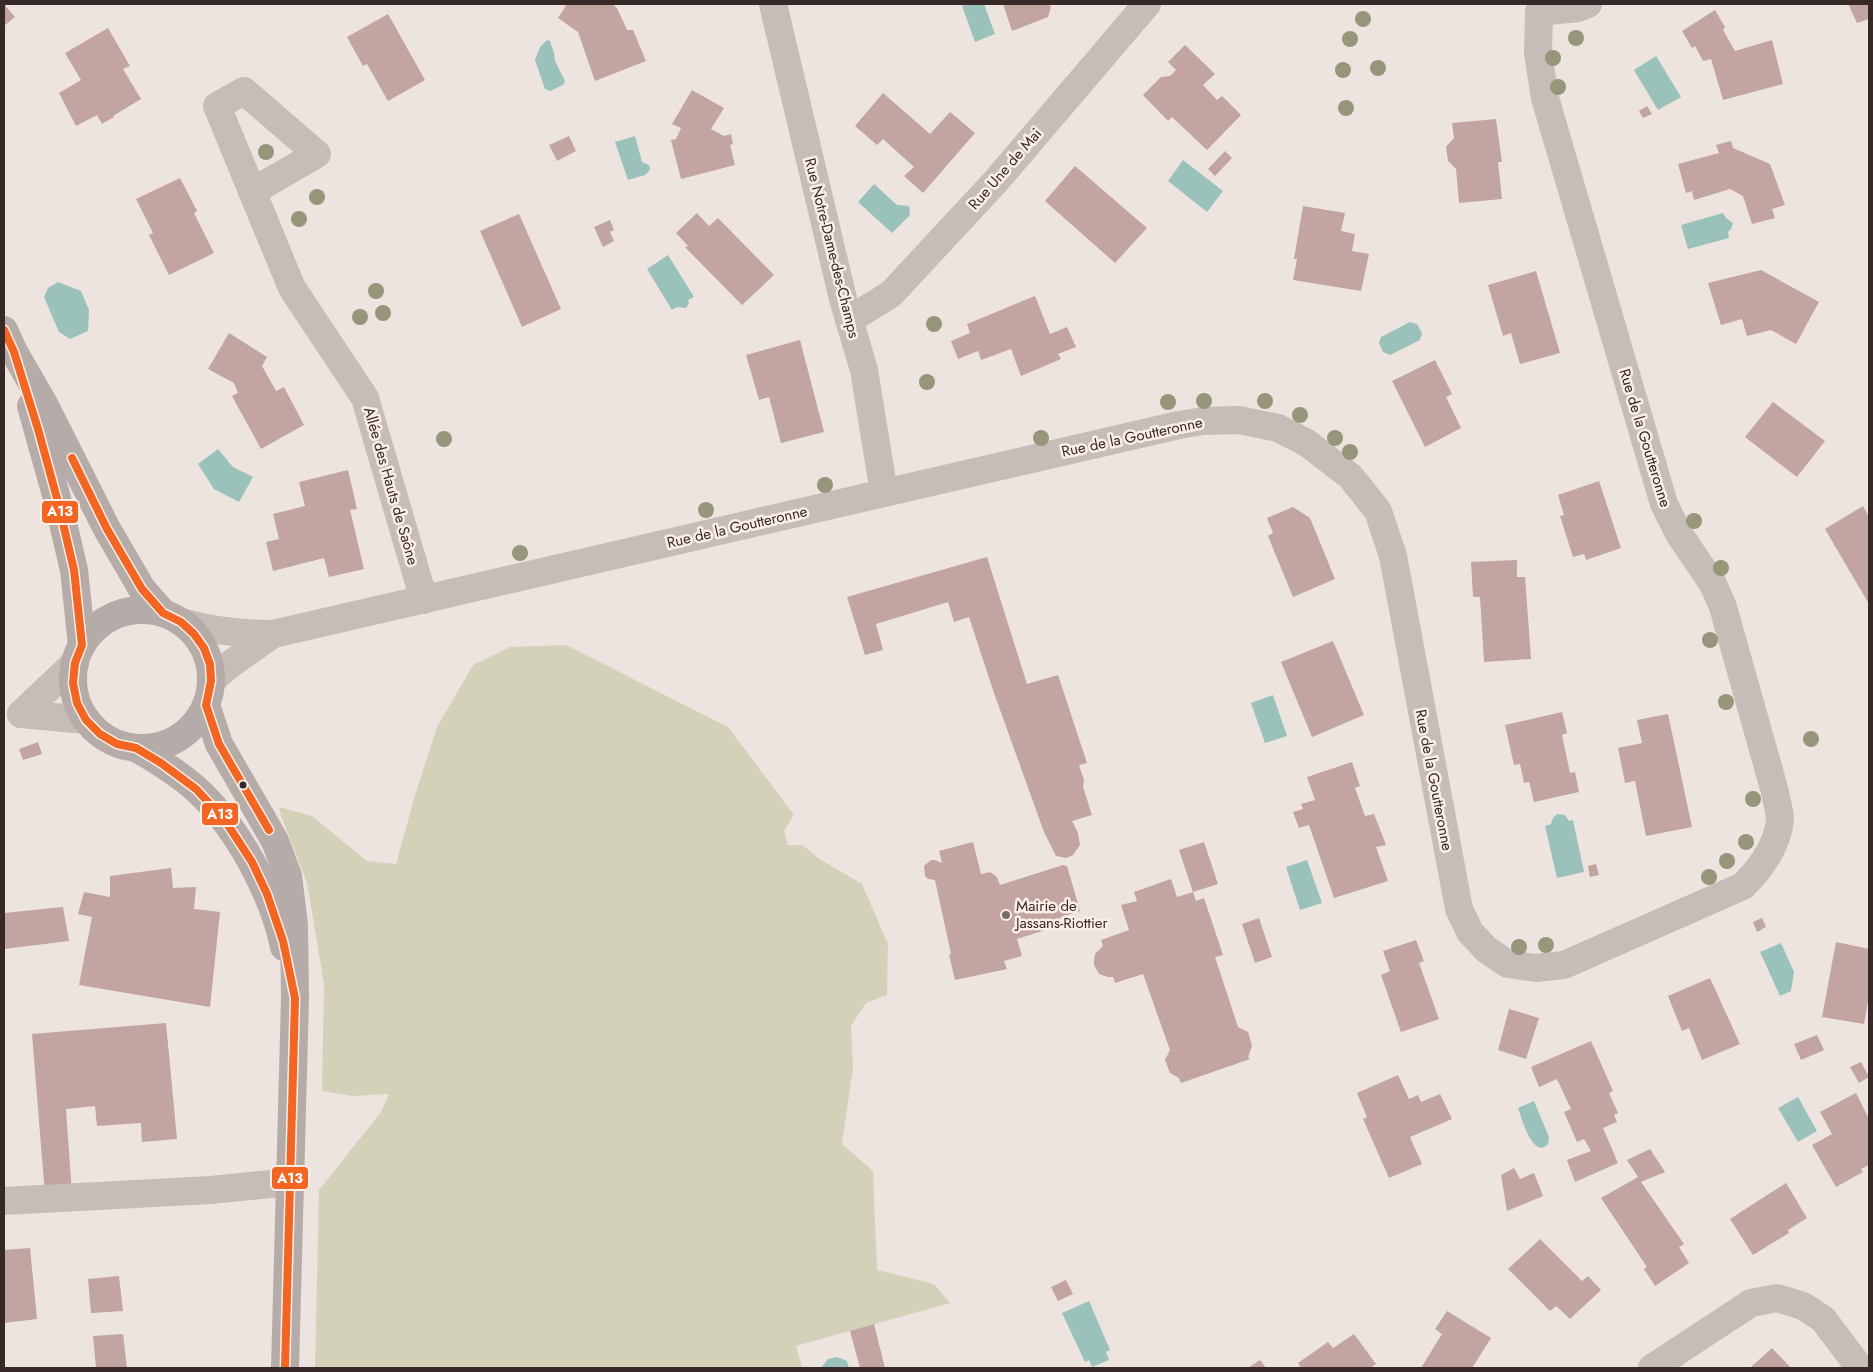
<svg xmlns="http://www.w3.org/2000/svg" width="1873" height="1372" font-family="Jost,sans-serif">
<rect width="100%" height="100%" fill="#ede4e0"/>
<polygon fill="#d3d2b9" points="566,645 728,727 794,815 784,831 788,845 803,845 818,858 862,884 888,944 887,995 866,1003 851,1026 853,1068 842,1144 873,1171 877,1270 934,1284 950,1303 796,1346 802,1368 315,1368 319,1190 381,1112 389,1094 353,1096 322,1091 324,984 307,883 281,816 279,807 312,816 367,861 396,864 415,795 437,727 473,665 510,647"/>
<g fill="#9ac1ba">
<polygon points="968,4 984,4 995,34 975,42 962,6"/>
<polygon points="547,40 550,41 554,53 555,61 565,81 563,85 550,91 545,89 535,60 540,47"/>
<polygon points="1656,56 1681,97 1658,110 1634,70"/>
<polygon points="635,136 642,162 649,165 650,170 645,175 628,180 615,142"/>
<polygon points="1183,160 1223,191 1207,212 1168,181"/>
<polygon points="874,184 897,205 909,206 910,215 892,233 858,202"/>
<polygon points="1723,213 1726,218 1733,223 1731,229 1728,232 1729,238 1688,249 1681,225"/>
<polygon points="668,255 694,297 688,300 689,303 686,308 677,307 672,310 647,269"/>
<polygon points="58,282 81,291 89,310 88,331 70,339 59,332 44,297 48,288"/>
<polygon points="1410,322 1417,324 1422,333 1420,340 1390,355 1383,352 1379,343 1381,337"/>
<polygon points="218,449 233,467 253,477 239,502 214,489 198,464"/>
<polygon points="1273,695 1287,736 1265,743 1251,703"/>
<polygon points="1557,814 1565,815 1569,821 1573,820 1584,872 1557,878 1545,826 1551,824 1553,818"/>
<polygon points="1307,860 1322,903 1300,910 1286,867"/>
<polygon points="1781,943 1794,972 1791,991 1780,996 1760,952"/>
<polygon points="1798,1097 1817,1131 1798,1142 1778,1108"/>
<path d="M 1534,1101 L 1549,1137 L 1548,1144 C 1533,1160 1522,1119 1518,1108 Z"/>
<polygon points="1089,1301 1110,1350 1106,1352 1109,1360 1092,1367 1089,1360 1085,1362 1062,1313"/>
<polygon points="837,1357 847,1361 849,1368 821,1368 828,1359"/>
</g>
<g fill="#c2a4a0">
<polygon points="4,4 15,17 4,26"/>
<polygon points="567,4 612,4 617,8 627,30 633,30 646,61 595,81 578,32 558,18"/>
<polygon points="1003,4 1049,4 1051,7 1048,17 1012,31"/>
<polygon points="1848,4 1869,4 1869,19 1857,23"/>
<polygon points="1715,10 1725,27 1723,30 1735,51 1772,40 1783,84 1723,100 1711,59 1703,61 1695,46 1692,48 1682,31"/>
<polygon points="388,14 425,80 388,101 367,64 363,66 347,37"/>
<polygon points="108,28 130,66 123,69 141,99 113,116 114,117 102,124 97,115 76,126 59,93 81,80 65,53"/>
<polygon points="1185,45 1215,74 1203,85 1217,100 1222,96 1241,115 1207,150 1172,117 1168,121 1143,95 1161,77 1170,76 1176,70 1168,62"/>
<polygon points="692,90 724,108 711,129 724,136 731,134 733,144 730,145 735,165 681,179 671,140 676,139 681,128 672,124"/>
<polygon points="883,93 930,134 950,112 975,133 923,193 904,176 914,167 883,139 877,145 855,126"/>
<polygon points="1647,106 1652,114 1643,118 1639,111"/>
<polygon points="1496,119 1502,162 1498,162 1502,199 1459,203 1456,169 1448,161 1446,147 1454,138 1452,123"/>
<polygon points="569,136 576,151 557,161 549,145"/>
<polygon points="1731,141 1733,148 1770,164 1785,205 1772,209 1775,218 1752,224 1743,196 1730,189 1694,200 1692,191 1686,193 1678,164 1719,153 1716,145"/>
<polygon points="1225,151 1232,158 1215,176 1208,169"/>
<polygon points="1075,166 1147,228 1115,263 1045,201"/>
<polygon points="180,178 197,211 194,213 214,253 169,275 149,235 153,233 136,199"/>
<polygon points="1303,206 1345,213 1341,231 1355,234 1352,251 1369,254 1361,291 1293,280 1297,259 1294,259"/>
<polygon points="697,213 709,226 718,218 774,275 742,305 685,247 688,246 676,233"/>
<polygon points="519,214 561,309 522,327 480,231"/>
<polygon points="610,220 614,230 610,232 614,241 603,247 594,227"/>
<polygon points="1761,270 1819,302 1796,344 1771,330 1747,336 1742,319 1721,325 1708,283"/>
<polygon points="1536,271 1560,353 1520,364 1511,333 1503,336 1488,285"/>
<polygon points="1035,296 1050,334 1067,327 1076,347 1058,354 1061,359 1021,376 1011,349 981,360 978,351 958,359 951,341 970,333 967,324"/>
<polygon points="229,333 267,357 262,366 276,391 284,387 304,425 261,449 232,396 238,393 234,383 208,369"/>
<polygon points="800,340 824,432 781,443 769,397 759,400 746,355"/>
<polygon points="1435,360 1452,394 1446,397 1461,428 1425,447 1392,381"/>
<polygon points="1773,402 1825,441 1797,477 1745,437"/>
<polygon points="348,470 357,509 350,510 364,569 329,577 324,558 273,571 266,542 279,539 273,514 305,506 299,482"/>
<polygon points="1599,481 1621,548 1586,560 1584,554 1573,557 1560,516 1564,515 1558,495"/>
<polygon points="1863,506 1869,517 1869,604 1825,529"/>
<polygon points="1293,507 1310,518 1335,579 1293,597 1268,536 1273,533 1267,518"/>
<polygon points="987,557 1027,684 1058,675 1087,763 1079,765 1084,780 1083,787 1092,815 1072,821 1078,833 1080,845 1073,855 1066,858 1056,856 1044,832 994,693 969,617 954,622 948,602 876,624 883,650 865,655 847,597"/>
<polygon points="1517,560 1517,577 1525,577 1531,659 1484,662 1480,597 1473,597 1471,562"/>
<polygon points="1333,641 1364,715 1312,737 1281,662"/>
<polygon points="1562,712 1567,733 1562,735 1570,773 1575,772 1579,792 1534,802 1529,782 1524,783 1520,764 1514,765 1505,725"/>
<polygon points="1668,714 1692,827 1646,836 1635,781 1625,783 1618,748 1642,743 1637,720"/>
<polygon points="38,742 42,754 23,760 19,749"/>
<polygon points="1352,762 1360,786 1355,788 1365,816 1374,814 1386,845 1376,847 1388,881 1334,898 1309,825 1299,828 1293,812 1303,809 1301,804 1315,800 1307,777"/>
<polygon points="973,842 981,874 990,872 997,877 1000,885 1063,865 1067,866 1080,911 1059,918 1061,925 1017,939 1022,956 1004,961 1007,969 955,980 949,955 951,954 935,880 928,879 925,876 924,866 931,860 935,860 942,863 939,851"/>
<polygon points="1204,842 1218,884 1193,892 1196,901 1204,898 1223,955 1215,957 1238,1027 1248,1032 1252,1046 1248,1057 1250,1059 1181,1083 1179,1078 1170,1073 1165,1060 1170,1050 1143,974 1115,983 1113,977 1108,977 1099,974 1094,965 1094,960 1095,954 1103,946 1101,940 1129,930 1121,905 1137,901 1134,892 1171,879 1177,897 1193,892 1179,850"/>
<polygon points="1596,864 1599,875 1590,877 1588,866"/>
<polygon points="171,868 173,888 196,887 194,909 220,912 210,1007 79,985 92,917 78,914 84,892 110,897 110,876"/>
<polygon points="63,907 69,941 4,949 4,913"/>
<polygon points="1259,918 1272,957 1255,963 1242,924"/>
<polygon points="1762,918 1766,927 1757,932 1753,922"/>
<polygon points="1416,940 1424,961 1419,963 1439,1019 1401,1032 1381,975 1390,971 1383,951"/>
<polygon points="1836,942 1869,949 1869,995 1864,1024 1822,1017"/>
<polygon points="1710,978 1740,1044 1702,1060 1689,1028 1682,1031 1668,996"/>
<polygon points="1509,1009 1539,1018 1526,1059 1498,1050"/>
<polygon points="166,1023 177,1139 142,1142 141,1123 97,1126 95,1106 66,1109 72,1194 45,1195 32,1034"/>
<polygon points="1817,1035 1824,1050 1801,1060 1794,1044"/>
<polygon points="1591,1041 1613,1091 1609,1093 1618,1113 1614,1115 1617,1122 1603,1128 1618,1163 1575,1182 1567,1160 1591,1151 1584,1139 1577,1142 1564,1112 1571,1109 1557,1079 1539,1087 1531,1067"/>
<polygon points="1861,1062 1869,1077 1859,1083 1850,1067"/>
<polygon points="1398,1075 1409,1099 1418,1095 1421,1102 1440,1094 1452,1119 1410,1137 1422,1164 1389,1178 1363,1119 1367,1117 1357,1093"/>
<polygon points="1856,1093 1869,1119 1869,1165 1861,1169 1863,1172 1836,1187 1812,1145 1832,1134 1820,1112"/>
<polygon points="1650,1149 1665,1172 1641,1182 1684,1244 1679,1247 1689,1263 1655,1286 1644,1269 1647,1267 1601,1198 1638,1177 1627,1160"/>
<polygon points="1514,1168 1520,1179 1534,1173 1543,1196 1507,1211 1501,1175"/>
<polygon points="1786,1183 1807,1218 1788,1230 1789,1233 1753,1255 1730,1219"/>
<polygon points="1540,1239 1582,1281 1588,1276 1601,1290 1570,1319 1556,1306 1550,1311 1508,1269"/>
<polygon points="30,1248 37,1319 4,1323 4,1250"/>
<polygon points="119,1276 123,1311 91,1313 88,1279"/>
<polygon points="1066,1280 1073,1294 1058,1301 1051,1287"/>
<polygon points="1447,1311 1491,1338 1472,1368 1421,1368 1442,1334 1435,1329"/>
<polygon points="874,1324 885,1368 860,1368 850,1331"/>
<polygon points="123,1334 127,1368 96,1368 93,1336"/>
<polygon points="1354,1334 1376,1364 1371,1368 1301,1368 1298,1363 1328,1342 1333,1348"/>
<polygon points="1772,1348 1791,1368 1750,1368"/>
<polygon points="1260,1360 1266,1368 1248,1368"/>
</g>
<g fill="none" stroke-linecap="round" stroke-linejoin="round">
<g stroke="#c6bdb9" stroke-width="28">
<polyline points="773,4 843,299 864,370 884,493"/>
<polyline points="252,192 317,154 244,91 217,106 292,288 365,398 424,600"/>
<polyline points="849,320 891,294 996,181 1147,4"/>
<path d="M 181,622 C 212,631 241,634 273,634 L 1179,425 L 1203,421 L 1239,420 L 1278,428 L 1307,443 L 1350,476 L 1378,511 L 1393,556 L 1459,909 L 1470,932 L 1487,950 L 1508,964 L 1536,968 L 1564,965 L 1743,886 C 1761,868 1778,846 1780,819 C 1780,811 1776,800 1775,792 L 1723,607 L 1713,584 L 1679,534 L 1664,504 L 1545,98 L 1538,53 L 1539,12 L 1578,8 L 1588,4"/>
<polyline points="211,681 228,666 273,634"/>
<polyline points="21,714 75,663"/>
<polyline points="21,714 86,720"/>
<polyline points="4,1201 211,1190 290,1182"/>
<polyline points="1652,1368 1751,1303 1777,1298 1803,1306 1823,1319 1860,1368"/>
</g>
<g stroke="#b5aba8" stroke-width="28">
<polyline points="4,330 14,352 44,404 107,529 142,589 163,613"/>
<polyline points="31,406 58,502 74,570 82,645"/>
<circle cx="142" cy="679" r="69"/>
<polyline points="206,705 219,744 275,841 288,876 294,925 295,998 285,1368"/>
<path d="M 136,748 C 157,760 178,773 196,789 C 237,826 273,893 284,947"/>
</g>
<g stroke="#faeee7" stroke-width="11">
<g id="bus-1">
<polyline points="4,330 14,352 38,429 58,502 74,570 82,645 75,663 73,683 77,703 86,720 100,734 117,744 136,748 161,763 196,789 224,819 252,862 267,894 283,941 295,998 285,1368"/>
<polyline points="72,458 107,529 142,589 163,613 181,622 194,634 204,648 210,664 211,681 206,705 219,744 269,830"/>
</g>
</g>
<use href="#bus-1" stroke="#f26522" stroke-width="8"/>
</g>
<g fill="#96967b">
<circle cx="1363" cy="19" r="8"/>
<circle cx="1576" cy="38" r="8"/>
<circle cx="1350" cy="39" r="8"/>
<circle cx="1553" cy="58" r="8"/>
<circle cx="1378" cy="68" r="8"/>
<circle cx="1343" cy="70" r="8"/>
<circle cx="1558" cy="87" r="8"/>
<circle cx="1346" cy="108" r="8"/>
<circle cx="266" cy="152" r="8"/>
<circle cx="317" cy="197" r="8"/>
<circle cx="299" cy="219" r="8"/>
<circle cx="376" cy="291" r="8"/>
<circle cx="383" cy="313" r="8"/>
<circle cx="360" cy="317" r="8"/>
<circle cx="934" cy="324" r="8"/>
<circle cx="927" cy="382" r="8"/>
<circle cx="1204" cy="401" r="8"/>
<circle cx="1265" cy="401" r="8"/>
<circle cx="1168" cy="402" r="8"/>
<circle cx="1300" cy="415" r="8"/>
<circle cx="1041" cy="438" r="8"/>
<circle cx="1335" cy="438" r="8"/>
<circle cx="444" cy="439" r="8"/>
<circle cx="1350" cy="452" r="8"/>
<circle cx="825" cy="485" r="8"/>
<circle cx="706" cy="510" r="8"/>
<circle cx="1694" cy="521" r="8"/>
<circle cx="520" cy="553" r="8"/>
<circle cx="1721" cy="568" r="8"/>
<circle cx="1710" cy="640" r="8"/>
<circle cx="1726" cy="702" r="8"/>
<circle cx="1811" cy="739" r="8"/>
<circle cx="1753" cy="799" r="8"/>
<circle cx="1746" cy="842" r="8"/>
<circle cx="1727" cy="861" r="8"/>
<circle cx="1709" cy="877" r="8"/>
<circle cx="1546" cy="945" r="8"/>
<circle cx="1519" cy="947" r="8"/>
</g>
<circle fill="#372927" stroke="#faeee7" stroke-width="2" cx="243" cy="785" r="4.5"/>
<circle fill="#776a68" stroke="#faeee7" stroke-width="2" cx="1006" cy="915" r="5"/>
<g text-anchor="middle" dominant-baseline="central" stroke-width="5" stroke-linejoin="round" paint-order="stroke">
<g font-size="15" fill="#372927" stroke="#faeee7">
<text transform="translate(1005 169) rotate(-49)">Rue Une de Mai</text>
<text transform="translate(832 248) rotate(76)">Rue Notre-Dame-des-Champs</text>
<text transform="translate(1132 437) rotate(-12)">Rue de la Goutteronne</text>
<text transform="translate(1645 438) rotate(73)">Rue de la Goutteronne</text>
<text transform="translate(391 486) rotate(74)">Allée des Hauts de Saône</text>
<text transform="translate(737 527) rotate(-13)">Rue de la Goutteronne</text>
<text transform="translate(1434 780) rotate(79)">Rue de la Goutteronne</text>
</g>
<g font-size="15" fill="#372927" stroke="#faeee7" text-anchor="start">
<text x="1016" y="906">Mairie de<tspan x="1016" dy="17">Jassans-Riottier</tspan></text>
</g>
</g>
<g stroke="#faeee7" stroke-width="2">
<rect x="41" y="500" width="38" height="24" rx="5" fill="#f26522"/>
<rect x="201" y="802" width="38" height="24" rx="5" fill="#f26522"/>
<rect x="271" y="1166" width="38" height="24" rx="5" fill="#f26522"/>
</g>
<g font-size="14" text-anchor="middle" font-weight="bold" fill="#fff">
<text x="60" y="516">A13</text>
<text x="220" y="819">A13</text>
<text x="290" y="1183">A13</text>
</g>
<rect width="1873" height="1372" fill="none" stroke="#372927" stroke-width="10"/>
</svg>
